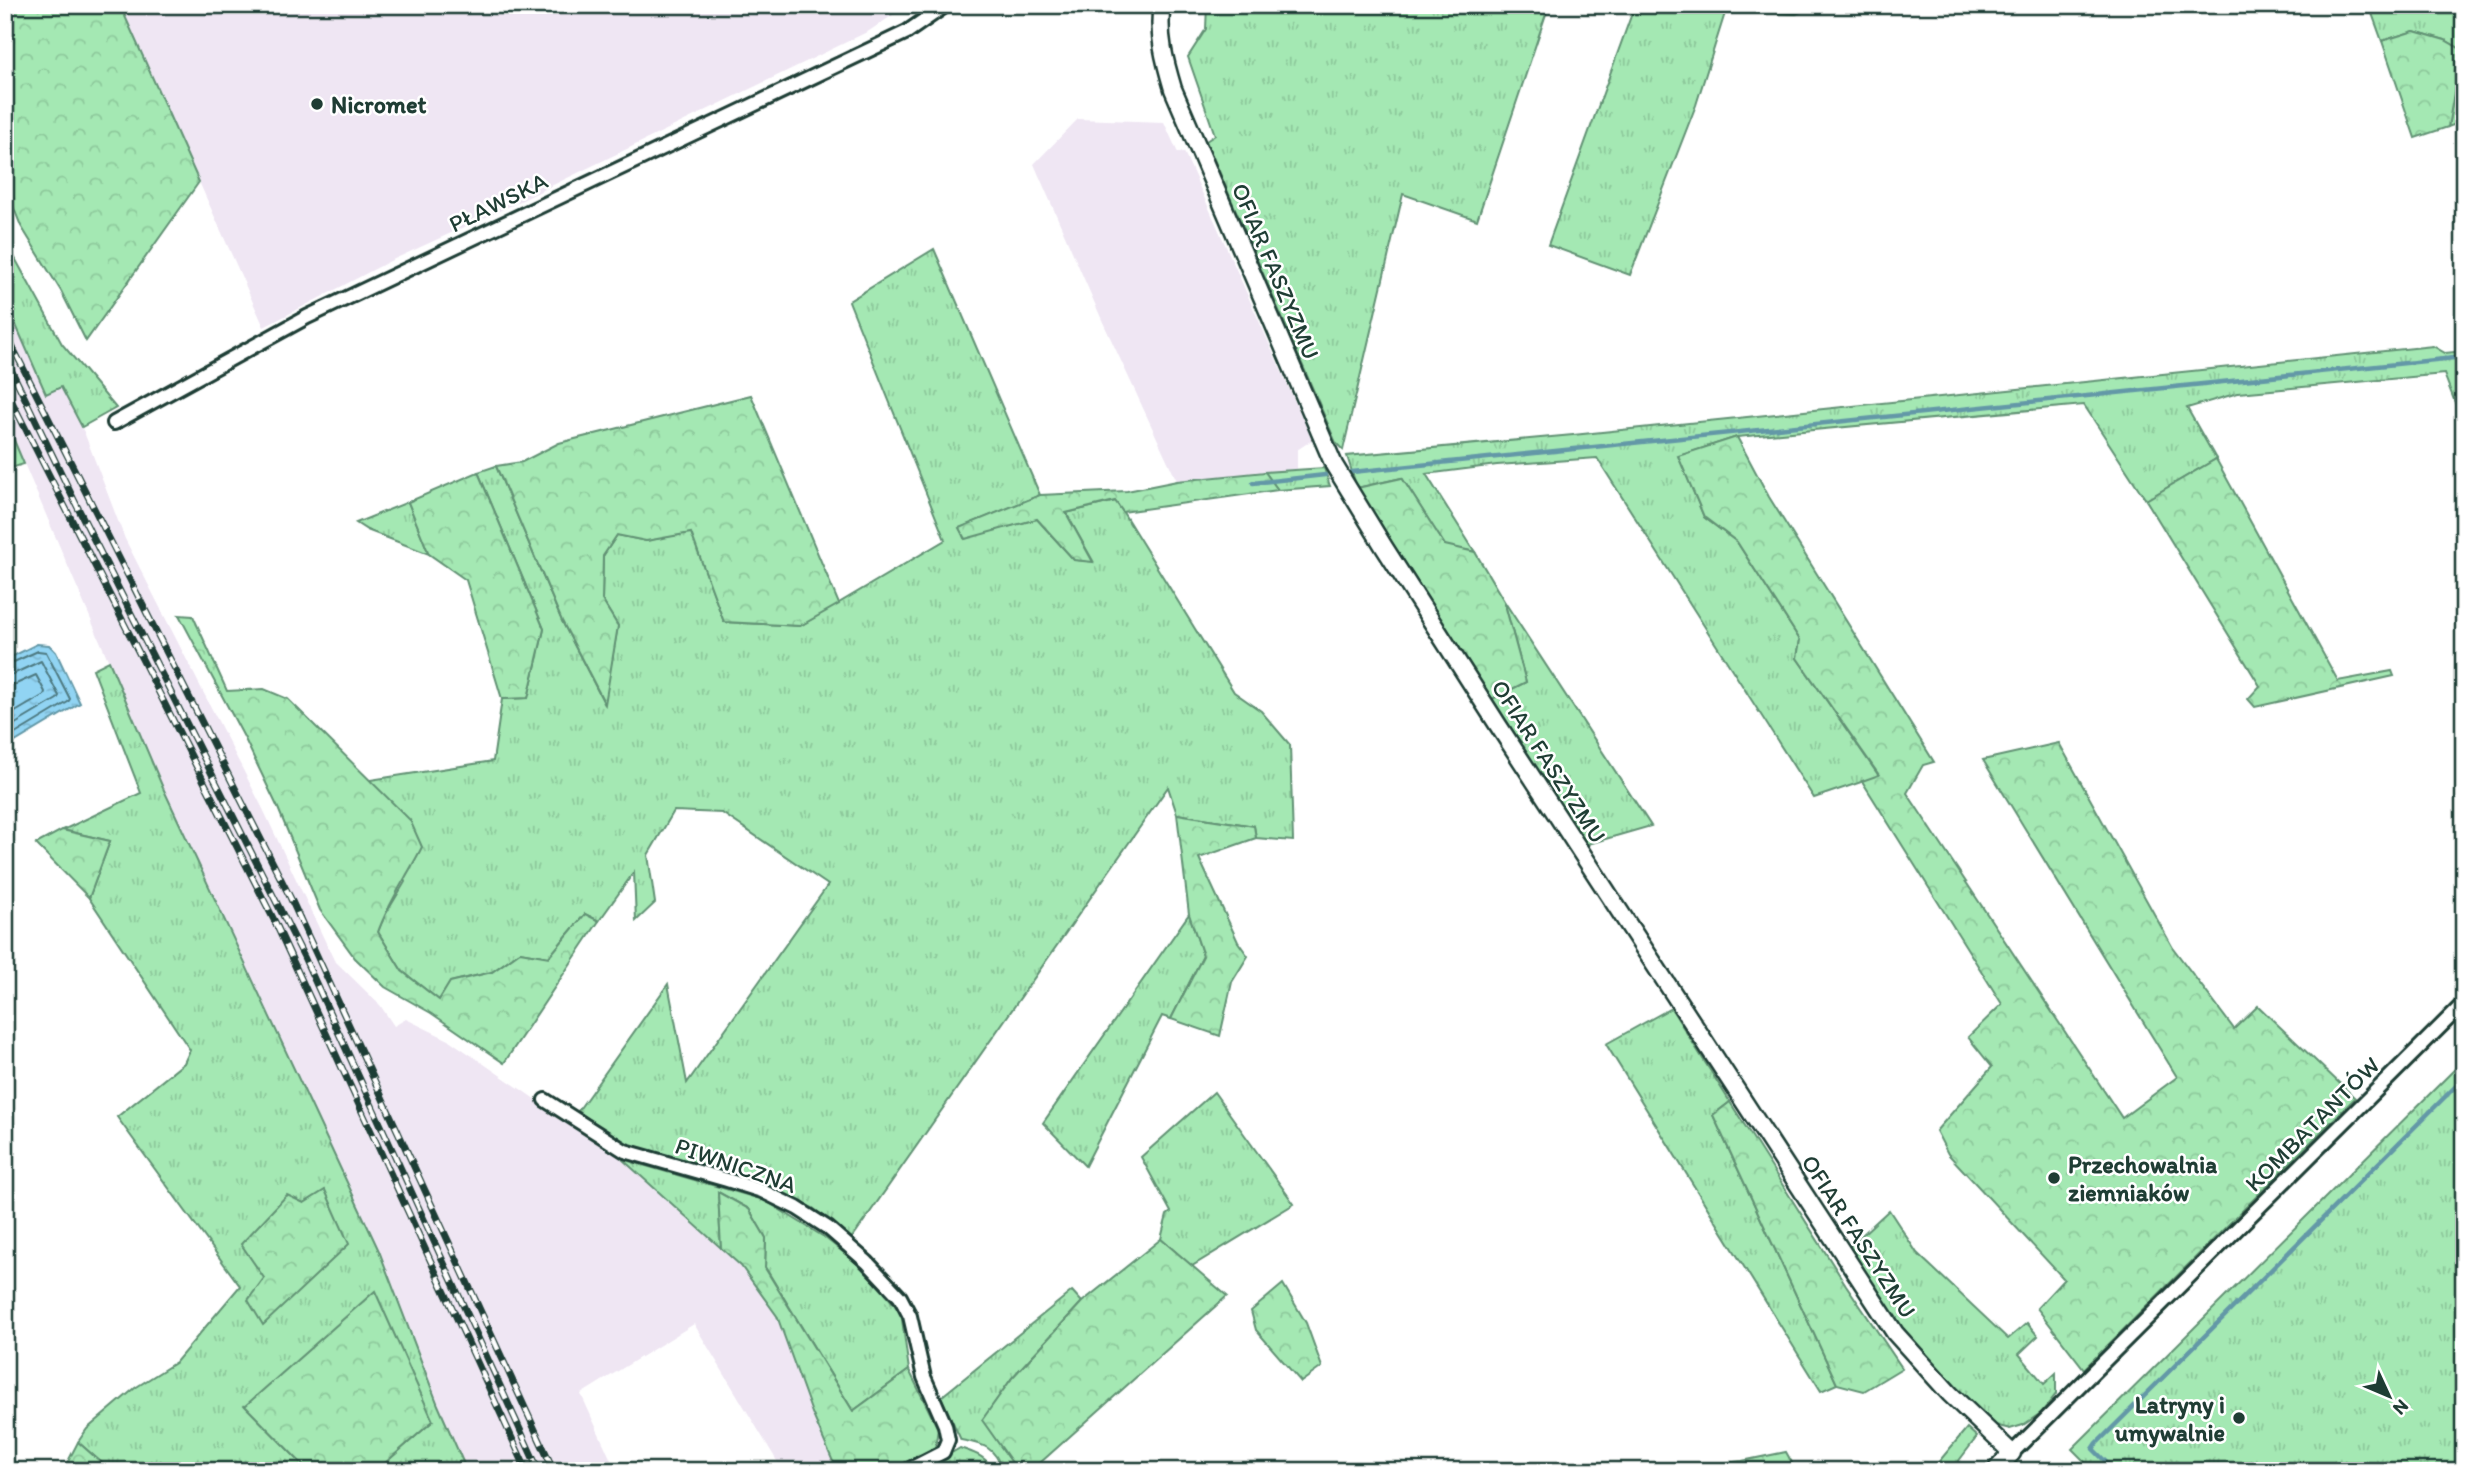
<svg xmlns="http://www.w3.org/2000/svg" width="2469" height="1476" font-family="Itim,sans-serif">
<defs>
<pattern id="grass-tufts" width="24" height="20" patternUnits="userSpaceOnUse" patternTransform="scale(1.75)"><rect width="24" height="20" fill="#a4e8b3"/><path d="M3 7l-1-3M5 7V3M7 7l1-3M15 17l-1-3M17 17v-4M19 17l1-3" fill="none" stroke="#8dc89b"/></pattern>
<pattern id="forest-crowns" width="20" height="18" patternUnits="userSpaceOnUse" patternTransform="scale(1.75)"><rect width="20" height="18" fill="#a4e8b3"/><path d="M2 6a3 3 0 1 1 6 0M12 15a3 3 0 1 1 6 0" fill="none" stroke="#8dc89b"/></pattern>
<pattern id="water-ripples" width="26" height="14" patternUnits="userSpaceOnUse" patternTransform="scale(1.75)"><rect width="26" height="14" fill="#91d4f3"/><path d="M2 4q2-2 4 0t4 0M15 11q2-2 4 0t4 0" fill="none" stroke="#7db7d1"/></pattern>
</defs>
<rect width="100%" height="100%" fill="#fff"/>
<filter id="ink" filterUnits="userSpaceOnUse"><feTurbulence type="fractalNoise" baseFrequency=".0143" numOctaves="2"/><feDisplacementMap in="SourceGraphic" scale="14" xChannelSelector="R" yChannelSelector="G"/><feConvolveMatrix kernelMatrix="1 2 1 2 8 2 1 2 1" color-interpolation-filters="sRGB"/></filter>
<g filter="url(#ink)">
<g fill="#efe6f3">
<polygon points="120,5 903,5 896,13 869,31 510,206 390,261 264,327"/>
<polygon points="1078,119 1164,122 1178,153 1184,152 1312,440 1297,450 1297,471 1177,481 1102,320 1034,164"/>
<polygon points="5,300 46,393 61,387 84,432 125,539 263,809 334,960 380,1005 394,1026 406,1019 449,1040 622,1159 741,1266 777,1316 812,1413 837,1471 783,1471 694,1324 581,1394 616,1471 467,1471 438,1405 379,1251 163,788 5,419"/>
</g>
<g fill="url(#grass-tufts)" stroke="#629274" stroke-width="2">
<polygon points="1207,5 1549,5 1477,220 1403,194 1343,450 1336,443 1206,141 1215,135 1188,57 1206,29"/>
<polygon points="1635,5 1817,5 1796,14 1726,10 1696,105 1630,275 1548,245"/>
<polygon points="2369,5 2464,5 2464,51 2445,40 2414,31 2382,41"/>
<polygon points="2464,76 2464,121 2448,127 2455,87"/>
<polygon points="5,240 62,344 116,408 82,427 61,387 46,394 5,300"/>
<polygon points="934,249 1040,495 960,528 964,538 1037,519 1074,560 1093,561 1066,513 1116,501 1234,692 1261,711 1290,745 1293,841 1256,838 1254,826 1177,814 1168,787 852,1238 813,1208 743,1179 630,1149 578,1111 668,984 687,1083 828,885 722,813 674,811 648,855 655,903 636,921 634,872 599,921 585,914 549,957 520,952 492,972 451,982 439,1000 402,971 378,932 384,917 405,882 370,780 493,761 502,699 528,698 544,629 478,472 496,466 562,621 604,703 618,626 602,600 603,556 617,535 646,541 691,532 724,622 800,626 945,540 849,301"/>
<polygon points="2433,346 2445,353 2464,351 2464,426 2444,374 2238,393 2187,408 2216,459 2146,500 2084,405 1737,437 1679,456 1704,517 1737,542 1800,640 1797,658 1879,776 1814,798 1597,458 1497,465 1426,474 1475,552 1445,546 1402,478 1357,488 1347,456 1573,435"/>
<polygon points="5,419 24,464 5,470"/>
<polygon points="1324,468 1330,486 1278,490 1265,472"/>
<polygon points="408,502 429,554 367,530 356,523"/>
<polygon points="1504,601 1651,826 1581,846 1492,699 1526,682"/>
<polygon points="109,661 163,788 379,1251 438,1405 467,1471 376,1471 433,1421 245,1406 309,1471 111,1471 78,1442 87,1429 135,1388 176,1362 240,1286 117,1117 184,1063 190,1050 89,898 110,841 63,830 141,793 93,669"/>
<polygon points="1189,914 1203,956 1171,1019 1162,1016 1085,1166 1043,1123"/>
<polygon points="1671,1008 1730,1102 1713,1115 1837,1384 1821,1391 1606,1044"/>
<polygon points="2464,1060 2464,1471 2094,1471 2072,1449"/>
<polygon points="1214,1092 1294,1204 1192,1266 1161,1239 1167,1215 1171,1212 1141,1157"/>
<polygon points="622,1159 764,1200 824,1237 863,1268 901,1312 909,1370 853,1411 765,1267 766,1238 749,1209 718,1192 721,1248"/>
<polygon points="1889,1210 1917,1253 2008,1339 2027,1323 2038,1336 2019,1354 2044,1384 2056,1373 2056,1394 2041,1413 2023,1425 2010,1429 1991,1424 1931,1366 1897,1325 1849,1247"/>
<path d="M 1072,1291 L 1082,1302 L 1012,1378 L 983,1420 L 1018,1471 L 1003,1471 C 995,1447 984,1444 961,1440 L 941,1397 Z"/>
<polygon points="1967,1428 1977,1437 1951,1471 1931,1471"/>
<path d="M 960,1448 C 974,1453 987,1456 993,1471 L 980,1471 L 979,1467 L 970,1471 L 921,1471 Z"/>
</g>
<g fill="url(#forest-crowns)" stroke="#629274" stroke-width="2">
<polygon points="5,5 120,5 199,182 86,341 61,291 21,226 5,186"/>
<polygon points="2414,31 2445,40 2464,51 2464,76 2455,87 2448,127 2415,138 2382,41"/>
<polygon points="751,395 839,604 800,626 724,622 691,533 646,541 617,535 603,556 602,600 618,626 605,704 562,621 496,466 522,462 559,443"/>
<polygon points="1737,437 1769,497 1934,762 1923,765 1907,793 2122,1118 2177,1077 1983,760 2059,743 2173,948 2234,1029 2258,1006 2355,1098 2084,1369 2037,1308 2064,1279 1948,1154 1936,1131 1992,1067 1968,1037 2002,1004 1862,781 1879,775 1797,658 1800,640 1737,542 1704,517 1678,456"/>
<polygon points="2216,459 2338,681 2392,671 2394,676 2255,707 2248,699 2260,686 2146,500"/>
<polygon points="478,472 544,629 528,698 502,699 466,580 429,554 408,502"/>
<polygon points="1265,472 1278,490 1123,512 1115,501 1066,513 1093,562 1074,560 1037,519 965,539 959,528 1040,495 1127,491 1177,481"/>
<polygon points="1402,478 1445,545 1475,552 1504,601 1526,682 1492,699 1357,488"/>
<path d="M 179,615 L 193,616 L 227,691 L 264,689 L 288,699 L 410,820 L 422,847 C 408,875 388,903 378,932 L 402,971 L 439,1000 L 450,982 L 492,972 L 520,952 L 549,957 L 585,914 L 599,921 L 504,1063 L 431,1013 L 385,987 L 355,958 L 320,910 L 278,808 L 244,737 Z"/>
<polygon points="1177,814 1254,826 1256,838 1199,858 1238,942 1248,956 1232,982 1220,1036 1171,1019 1203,956 1189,914"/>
<polygon points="62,830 110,841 89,898 36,844"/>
<polygon points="1730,1102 1846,1285 1902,1368 1864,1391 1837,1384 1713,1115"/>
<polygon points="325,1190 349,1244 263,1325 248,1300 264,1278 241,1244 287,1195 304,1203"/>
<polygon points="718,1192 749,1209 766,1238 765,1268 853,1411 909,1370 938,1429 935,1448 897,1467 895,1471 837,1471 812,1413 777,1316 741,1266 721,1248"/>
<polygon points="1161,1239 1227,1296 1031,1471 1018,1471 982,1420 1012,1378 1082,1302"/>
<polygon points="1283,1284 1306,1323 1322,1367 1301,1382 1256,1330 1251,1311"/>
<polygon points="375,1291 433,1421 376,1471 309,1471 245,1406"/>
<polygon points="78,1442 111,1471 63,1471"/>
<polygon points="1786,1452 1795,1468 1792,1471 1691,1471 1689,1467 1742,1461"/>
</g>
<polygon fill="url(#water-ripples)" stroke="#6398a7" stroke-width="2" points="37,644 49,645 56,652 80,703 5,748 5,660"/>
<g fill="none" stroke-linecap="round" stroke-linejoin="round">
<g stroke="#4d7980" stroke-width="2">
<polyline points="5,666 38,651 46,652 70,699 68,702 5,740"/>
<polyline points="5,675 13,674 41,661 59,696 57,699 5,730"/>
<polyline points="5,685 16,684 36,675 45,692 44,695 5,718"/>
</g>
<g stroke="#6398a7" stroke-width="4.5">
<polyline points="1352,472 2464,357"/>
<polyline points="1253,483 1325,475"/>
<polyline points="2115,1471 2093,1449 2097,1443 2464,1078"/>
</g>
<g stroke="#1f3d34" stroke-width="18">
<g id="minor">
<polyline points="114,423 307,317 907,32 946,5"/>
<polyline points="545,1100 625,1151 727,1180 762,1191 797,1208 828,1228 867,1262 900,1297 910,1316 924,1377 945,1425 948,1440 943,1452 906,1471"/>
<polyline points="2012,1453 2464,1003"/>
</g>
</g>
<g stroke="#1f3d34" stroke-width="21">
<path id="tertiary" d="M 1162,5 C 1157,34 1165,62 1173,89 L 1334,465 L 1384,547 L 1498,725 L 1895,1333 L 1950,1394 L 2012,1453 L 1995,1471"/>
</g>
<use href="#minor" stroke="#fff" stroke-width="12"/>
<use href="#tertiary" stroke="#fff" stroke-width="16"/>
<g stroke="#1f3d34" stroke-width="7">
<g id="rail">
<polyline points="5,332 290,897 554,1471"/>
<polyline points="5,357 76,504 304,957 539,1471"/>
<polyline points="5,388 275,922 527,1471"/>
</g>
</g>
<use href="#rail" stroke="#fff" stroke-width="4.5" stroke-dasharray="13" stroke-linecap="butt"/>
</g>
</g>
<g fill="#1f3d34" stroke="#fff" stroke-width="2.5">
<circle cx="317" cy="104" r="7"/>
<circle cx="2054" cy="1178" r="7"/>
<circle cx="2239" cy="1418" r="7"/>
</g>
<g text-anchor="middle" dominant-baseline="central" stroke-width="5" stroke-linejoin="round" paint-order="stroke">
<g font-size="24" font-weight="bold" fill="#1f3d34" stroke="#fff" text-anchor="start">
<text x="331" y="104">Nicromet</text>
<text x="2068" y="1164">Przechowalnia<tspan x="2068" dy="28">ziemniaków</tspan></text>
<text x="2225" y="1404" text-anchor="end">Latryny i<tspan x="2225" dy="28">umywalnie</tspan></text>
</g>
<g font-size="24" fill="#1f3d34" stroke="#fff">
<text transform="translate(498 202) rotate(-26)">PŁAWSKA</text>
<text transform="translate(1276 271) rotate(67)">OFIAR FASZYZMU</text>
<text transform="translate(1549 761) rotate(57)">OFIAR FASZYZMU</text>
<text transform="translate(2312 1124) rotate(-45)">KOMBATANTÓW</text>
<text transform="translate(736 1165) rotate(19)">PIWNICZNA</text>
<text transform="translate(1859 1236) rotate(57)">OFIAR FASZYZMU</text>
</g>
</g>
<rect width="2469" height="1476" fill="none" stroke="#fff" stroke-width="28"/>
<rect x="14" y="14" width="2441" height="1448" fill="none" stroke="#1f3d34" stroke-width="2.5" filter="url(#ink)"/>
<g transform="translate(2389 1396) rotate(134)" stroke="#ffffff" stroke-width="5" paint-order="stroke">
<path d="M0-5L12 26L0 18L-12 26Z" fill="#1f3d34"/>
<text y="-10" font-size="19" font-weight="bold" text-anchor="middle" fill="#1f3d34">N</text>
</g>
</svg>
